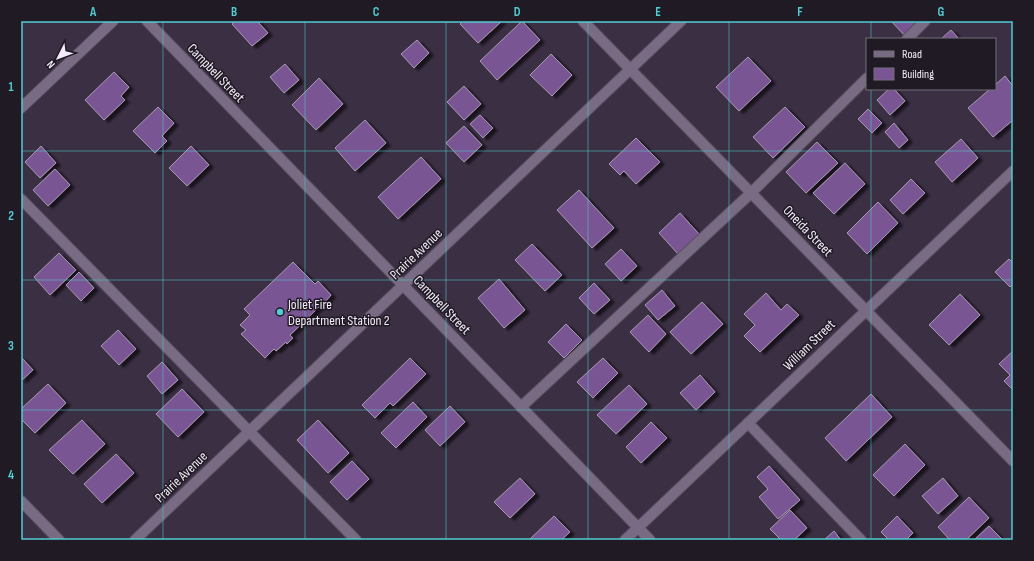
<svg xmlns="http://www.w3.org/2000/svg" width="1034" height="561" font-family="'Sofia Sans Condensed',sans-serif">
<defs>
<filter id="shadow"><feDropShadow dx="4.5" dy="2.5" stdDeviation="1" flood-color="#0009"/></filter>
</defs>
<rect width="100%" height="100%" fill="#3b2f44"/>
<g fill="#7a5493" stroke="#a89ab3" filter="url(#shadow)">
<polygon points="235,21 259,21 258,22 268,33 252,46 232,24"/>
<polygon points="463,21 502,21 478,43 460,24"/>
<polygon points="522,21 540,40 497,80 480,61"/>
<polygon points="891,21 921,21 905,36"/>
<polygon points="951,30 959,39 941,39"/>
<polygon points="417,40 429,53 414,68 401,54"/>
<polygon points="551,54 572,75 552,96 530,75"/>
<polygon points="748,57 771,81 739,111 716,87"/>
<polygon points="285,64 299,80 284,93 270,77"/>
<polygon points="114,72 129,87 121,96 125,100 104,120 85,100"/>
<polygon points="1005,76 1013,86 1013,120 993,137 968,108 990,89 995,89 995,85"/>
<polygon points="319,78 343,104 316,130 292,105"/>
<polygon points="464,86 481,104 464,120 447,102"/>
<polygon points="889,89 894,89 905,101 890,115 877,100"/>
<polygon points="158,107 174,123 162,136 167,141 155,153 133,131"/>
<polygon points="785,107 805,127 773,158 753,137"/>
<polygon points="868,109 882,123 872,133 858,119"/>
<polygon points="480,115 493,128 483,138 470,124"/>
<polygon points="365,120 386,143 355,171 335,148"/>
<polygon points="894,123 908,140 899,148 885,132"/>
<polygon points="464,126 482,145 464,162 446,143"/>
<polygon points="636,138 660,162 636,184 624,171 620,175 609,164"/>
<polygon points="961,139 978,158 952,182 935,162"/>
<polygon points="817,142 838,163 806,193 786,172"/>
<polygon points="41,146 56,163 40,178 25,162"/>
<polygon points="191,146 209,165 187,186 169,168"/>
<polygon points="421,157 441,179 398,219 378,197"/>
<polygon points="845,163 865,184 834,214 813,193"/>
<polygon points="55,169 70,185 48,206 33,190"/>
<polygon points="911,179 925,193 903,214 890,200"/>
<polygon points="579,190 614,228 592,248 557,210"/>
<polygon points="878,202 898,223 867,254 847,233"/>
<polygon points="680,213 699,234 678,254 659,233"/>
<polygon points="532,244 562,275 545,291 515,260"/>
<polygon points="621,249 637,266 621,281 605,264"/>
<polygon points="59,253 76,270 50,295 34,277"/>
<polygon points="1009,259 1013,263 1013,284 1010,287 995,272"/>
<polygon points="293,262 315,284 318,281 331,295 325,302 327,302 323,307 321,305 290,335 293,338 287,344 286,342 276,351 274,349 265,358 241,334 246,330 240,325 250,315 244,309"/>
<polygon points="79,272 94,288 81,301 66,285"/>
<polygon points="499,279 525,310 504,328 478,298"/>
<polygon points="594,283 610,300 594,314 579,298"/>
<polygon points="662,290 675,306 658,320 645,305"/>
<polygon points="766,293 781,310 787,304 799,315 760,352 744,336 755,325 744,314"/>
<polygon points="960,294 980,315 949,345 929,325"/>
<polygon points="702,302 723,324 691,354 670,332"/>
<polygon points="648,315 666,334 649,352 630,332"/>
<polygon points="566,324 582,340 564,358 548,342"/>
<polygon points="118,330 136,349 119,365 101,346"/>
<polygon points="1013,351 1013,390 1004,381 1010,375 999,364"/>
<polygon points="21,357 33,370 21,381"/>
<polygon points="410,358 426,374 393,406 390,403 375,418 362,405"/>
<polygon points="603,358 618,373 593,398 577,382"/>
<polygon points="162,362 178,380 162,394 147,376"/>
<polygon points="700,375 715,392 696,410 680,393"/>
<polygon points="48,384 66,403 35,433 21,419 21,409"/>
<polygon points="629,385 647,404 616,434 597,415"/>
<polygon points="182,389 204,412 178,437 156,414"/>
<polygon points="871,394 892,417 846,461 825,438"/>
<polygon points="413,402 427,417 396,448 381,433"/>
<polygon points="450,406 465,422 440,446 425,430"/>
<polygon points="82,420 105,444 73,474 49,450"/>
<polygon points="318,420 349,453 328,473 297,440"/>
<polygon points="651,422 667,438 641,463 626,447"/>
<polygon points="905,444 925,465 894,496 873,475"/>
<polygon points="116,454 134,473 102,503 84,484"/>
<polygon points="352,461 369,479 347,500 330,482"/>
<polygon points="769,466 800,500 778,519 759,497 768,489 757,477"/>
<polygon points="520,478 535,494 510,518 494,502"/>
<polygon points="943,478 958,496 938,514 922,496"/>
<polygon points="969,497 989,518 966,540 950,540 938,527"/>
<polygon points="790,510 807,528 794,540 781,540 770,529"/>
<polygon points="554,516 570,532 561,540 529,540"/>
<polygon points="897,516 913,533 906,540 889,540 881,532"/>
<polygon points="989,526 1003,540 974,540"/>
<polygon points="834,531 841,540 824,540"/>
</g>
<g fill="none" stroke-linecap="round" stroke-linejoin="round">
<g stroke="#584e60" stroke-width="12">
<g id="minor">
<polyline points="147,21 650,540"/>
<polyline points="583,21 1013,461"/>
<polyline points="907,39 925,21"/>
<polyline points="21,108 113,21"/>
<polyline points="21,199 356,540"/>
<polyline points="521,407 751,193 867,78"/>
<polyline points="748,423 861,540"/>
<polyline points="21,501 59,540"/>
<polyline points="135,540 681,21"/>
<polyline points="625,540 1013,171"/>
</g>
</g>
<use href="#minor" stroke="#796b83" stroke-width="10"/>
</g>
<path fill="none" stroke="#51ccd2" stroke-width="1" stroke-opacity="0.55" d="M 163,21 L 163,540M 305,21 L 305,540M 446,21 L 446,540M 588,21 L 588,540M 729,21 L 729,540M 871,21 L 871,39M 871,89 L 871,540M 21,151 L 1013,151M 21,280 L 1013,280M 21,410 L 1013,410"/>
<circle fill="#51ccd2" stroke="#1f1a23" stroke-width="1.5" cx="280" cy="312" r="4"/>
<g text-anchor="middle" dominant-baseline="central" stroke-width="3" stroke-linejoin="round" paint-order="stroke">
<g font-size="14" fill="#f3ebf9" stroke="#1f1a23">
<text transform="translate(216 73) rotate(46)">Campbell Street</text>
<text transform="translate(808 231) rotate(46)">Oneida Street</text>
<text transform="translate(416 254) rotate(-44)">Prairie Avenue</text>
<text transform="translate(442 305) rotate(46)">Campbell Street</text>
<text transform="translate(809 345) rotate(-44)">William Street</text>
<text transform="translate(181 477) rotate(-44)">Prairie Avenue</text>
</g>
<g font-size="14" fill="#f3ebf9" stroke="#1f1a23" text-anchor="start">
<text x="288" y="304">Joliet Fire<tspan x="288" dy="16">Department Station 2</tspan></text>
</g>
</g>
<rect width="1034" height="561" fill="none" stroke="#1f1a23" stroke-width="44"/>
<rect x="866" y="38" width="130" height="52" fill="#1f1a23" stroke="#746e79"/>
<rect x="874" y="51" width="20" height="6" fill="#796b83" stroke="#746e79"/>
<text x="902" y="58" font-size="12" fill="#f3ebf9">Road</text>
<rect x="874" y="68" width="20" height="12" fill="#7a5493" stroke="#746e79"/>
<text x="902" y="78" font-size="12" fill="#f3ebf9">Building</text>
<g transform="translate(58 58) rotate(228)" stroke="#1f1a23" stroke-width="3" paint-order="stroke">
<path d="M0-3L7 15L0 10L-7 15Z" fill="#f3ebf9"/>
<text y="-6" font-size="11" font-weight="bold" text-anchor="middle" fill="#f3ebf9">N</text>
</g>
<rect x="22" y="22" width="990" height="517" fill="none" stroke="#51ccd2" stroke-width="1.5"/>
<g font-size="13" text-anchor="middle" font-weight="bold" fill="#51ccd2">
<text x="93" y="16">A</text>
<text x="234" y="16">B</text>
<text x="376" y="16">C</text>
<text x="517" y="16">D</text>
<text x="658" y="16">E</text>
<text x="800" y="16">F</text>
<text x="941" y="16">G</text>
<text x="11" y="91">1</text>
<text x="11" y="220">2</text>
<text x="11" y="350">3</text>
<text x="11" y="479">4</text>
</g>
</svg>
